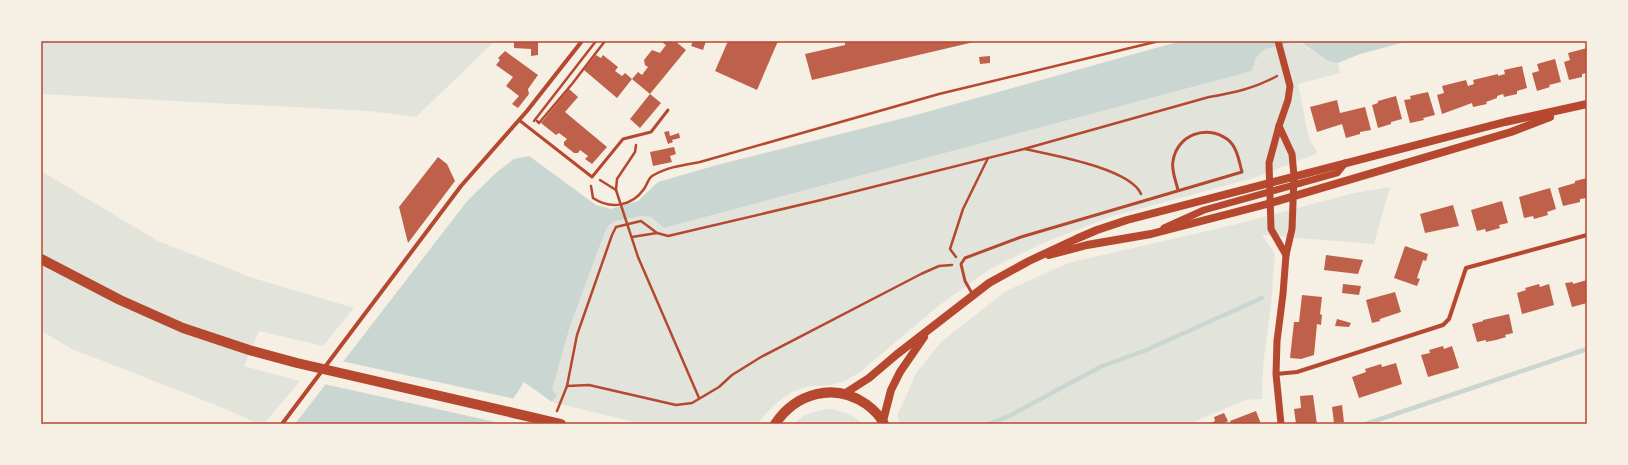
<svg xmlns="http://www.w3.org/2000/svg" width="1628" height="465" font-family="'Open Sans',sans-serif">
<rect width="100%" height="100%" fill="#f6efe4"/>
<g fill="#e2e4dc">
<polygon points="41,41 495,41 416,117 369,111 41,94"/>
<path d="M 1297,41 L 1328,61 L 1338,63 L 1340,73 L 1298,84 L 1309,139 L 1318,153 L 1254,178 L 1113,216 L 1043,243 L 990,269 L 937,307 L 859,373 C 850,378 842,383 831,385 C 823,386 814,385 806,387 C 783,393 772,407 757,424 L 642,424 L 552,402 L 557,395 L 552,390 L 570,326 L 605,232 L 609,225 L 615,221 L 643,216 L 651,217 L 664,228 L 1252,71 L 1256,58 L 1265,49 Z"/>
<polygon points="41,171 158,241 253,278 354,308 323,346 259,331 244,366 300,381 264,424 258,424 221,407 72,349 41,331"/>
<polygon points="1390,187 1374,244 1262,235 1275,254 1271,305 1263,366 1262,399 1245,400 1189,424 900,424 897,416 917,372 941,342 1006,291 1068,263 1233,225 1354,193"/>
<path d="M 829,409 C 842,411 853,414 862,424 L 794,424 C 804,413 815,411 829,409 Z"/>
</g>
<g fill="#c9d6d2">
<polygon points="1181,41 1297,41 1265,49 1256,58 1252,71 664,228 651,217 643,216 615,221 609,225 605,232 570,326 552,390 557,395 552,402 524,382 497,424 295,424 468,200 497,172 514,159 529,156 596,205 611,209 638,201 658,182 717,165 912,116"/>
<polygon points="1299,41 1409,41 1360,54 1338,63 1328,61"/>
</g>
<polygon fill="#f6efe4" points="341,361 502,396 515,399 500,423 324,384"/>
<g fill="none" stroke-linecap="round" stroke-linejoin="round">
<g stroke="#c9d6d2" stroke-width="4.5">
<polyline points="989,424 1011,415 1102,366 1144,351 1262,298"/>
<polyline points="1366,424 1587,349"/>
</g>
</g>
<g fill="#bf614a">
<polygon points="514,41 538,41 538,55 531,56 531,49 514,48"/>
<polygon points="664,41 675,41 686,50 650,94 632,79 638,72 642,75 648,67 645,65 644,60 652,50 660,53 666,45 663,43"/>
<polygon points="693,41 706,41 703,50 691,46"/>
<polygon points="728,41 778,41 757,90 715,71"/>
<polygon points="845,41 974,41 974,42 812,80 805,54 845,45"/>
<polygon points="1587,48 1587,73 1582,74 1582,77 1569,80 1564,62 1570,60 1568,53"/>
<polygon points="505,51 538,75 528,89 529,94 518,108 512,104 519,96 506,86 513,77 496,65 500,60 498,58"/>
<polygon points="596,55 601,58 603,55 618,67 615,71 622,76 625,73 632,79 617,98 584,70"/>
<polygon points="990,56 990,63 980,64 979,57"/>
<polygon points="1555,59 1561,82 1549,85 1550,87 1537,91 1532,73 1539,71 1537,64"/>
<polygon points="1522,66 1527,88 1517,91 1517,94 1504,97 1503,94 1497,96 1497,98 1486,102 1487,104 1473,107 1472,103 1442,114 1437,95 1444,93 1442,86 1466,80 1468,86 1474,84 1473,80 1498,74 1498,76 1505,74 1504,70"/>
<polygon points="569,89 578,97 565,112 607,147 592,164 585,159 588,156 580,150 578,153 574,153 564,145 564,142 567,139 559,133 556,135 541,123"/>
<polygon points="1428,92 1435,115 1423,118 1424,120 1410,123 1404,100 1411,99 1410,96"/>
<polygon points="650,94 661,103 640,128 630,119"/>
<polygon points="1396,96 1402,119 1391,122 1391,124 1378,128 1372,105 1378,103 1378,101"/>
<polygon points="1337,100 1340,113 1365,107 1371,130 1360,132 1360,134 1346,138 1342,124 1317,132 1310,107"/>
<polygon points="669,131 670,136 679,133 680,138 672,140 673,142 668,144 664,132"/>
<polygon points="674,147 676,154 670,156 672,162 653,166 650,152"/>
<polygon points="438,157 447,164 455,181 408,243 399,207"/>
<polygon points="1587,178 1587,198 1580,199 1580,202 1563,206 1558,188 1575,183 1575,181"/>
<polygon points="1550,188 1556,209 1547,212 1548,215 1534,219 1533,216 1524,218 1519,197"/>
<polygon points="1502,201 1508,223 1499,225 1500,228 1486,232 1485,229 1477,231 1471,210"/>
<polygon points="1453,205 1459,226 1425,233 1420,214"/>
<polygon points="1405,246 1428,254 1426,261 1423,260 1417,278 1420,279 1417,286 1394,278"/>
<polygon points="1326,255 1363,260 1358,274 1324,270"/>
<polygon points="1587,280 1587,303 1572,307 1565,283 1573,282 1573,284"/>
<polygon points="1343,284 1361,286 1359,295 1342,293"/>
<polygon points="1539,284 1540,287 1549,284 1554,305 1522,314 1517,293 1526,290 1525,288"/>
<polygon points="1395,292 1401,312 1380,319 1380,321 1372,323 1366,300"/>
<polygon points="1302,295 1322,297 1320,314 1322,315 1321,325 1317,324 1314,355 1301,359 1290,358 1294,322 1299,322"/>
<polygon points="1509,314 1513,333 1505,335 1506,337 1496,340 1486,342 1486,340 1477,342 1472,324 1483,321 1483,320"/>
<polygon points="1337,319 1351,323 1349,327 1335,326"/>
<polygon points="1443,346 1444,349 1452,346 1459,368 1428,377 1421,355 1430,353 1429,350"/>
<polygon points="1396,363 1402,384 1359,398 1352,377 1366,372 1365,369 1381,364 1382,367"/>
<polygon points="1313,395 1317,424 1296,424 1294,409 1301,408 1300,396"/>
<polygon points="1342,405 1344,422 1334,423 1332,407"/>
<polygon points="1256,411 1261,424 1232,424 1230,421"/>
<polygon points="1224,413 1228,421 1222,424 1209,424 1215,421 1214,417"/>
</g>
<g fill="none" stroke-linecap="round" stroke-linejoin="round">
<g stroke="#b5482f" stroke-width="2.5">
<polyline points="534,121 596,41"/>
<polyline points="537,121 539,123 572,84 605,41"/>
<polyline points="636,145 635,152 617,179 616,190 638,257 699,398"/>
<path d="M 1025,149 C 1051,155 1130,168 1141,194"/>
<polyline points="600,180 616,190"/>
<path d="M 591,186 L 593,198 C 611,210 632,206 644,189 C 647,185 648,179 652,176 C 667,167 683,165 700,162 L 939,94 L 1159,41"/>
<polyline points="632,237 657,233"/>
<polyline points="956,257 950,249 963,209 988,158"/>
<polyline points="567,386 589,385 676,405 692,403 719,387 732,375 761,357 921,274 939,266 952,265"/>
<path d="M 557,411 L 567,386 L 577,335 L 612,235 L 616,227 L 641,221 L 657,233 L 668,236 L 821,200 L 1024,149 L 1209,97 C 1233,93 1256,88 1277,76"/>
</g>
<g stroke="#b5482f" stroke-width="3">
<polyline points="519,120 592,177 623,139 651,132 668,110"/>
<path d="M 973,295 L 965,281 L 961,264 L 965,258 L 1021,237 L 1242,172 C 1239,161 1237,146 1227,139 C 1206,124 1177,135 1173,161 C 1171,170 1176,181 1178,190"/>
</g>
<g stroke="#b5482f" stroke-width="4">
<polyline points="1276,374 1297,372 1443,325 1449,319 1466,268 1587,235"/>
<polyline points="282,424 461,186 527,111 582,41"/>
</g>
<g stroke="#b5482f" stroke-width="7">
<polyline points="1278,41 1290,86 1288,100 1279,126 1269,163 1271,229 1286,255"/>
<polyline points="1279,126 1292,154 1294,176 1292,229 1286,255 1283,294 1277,341 1276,374 1281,424"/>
<polyline points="1164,228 1204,210 1337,173 1345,163"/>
</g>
<g stroke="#b5482f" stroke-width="8">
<polyline points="1049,255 1087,245 1151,234 1271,203 1511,132 1550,117"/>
<polyline points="844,394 869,378 896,355 989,283 1029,261 1076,239 1097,230 1127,220 1505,122 1587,104"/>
<polyline points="883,421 891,390 900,372 924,337"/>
</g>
<g stroke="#b5482f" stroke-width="10">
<polyline points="41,259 120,300 183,328 249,350 297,363 561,424"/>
<path d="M 775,424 C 796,393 834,382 866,404 C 873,409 880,416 884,424"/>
</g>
</g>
<rect width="1628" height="465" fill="none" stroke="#f6efe4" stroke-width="84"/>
<rect x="42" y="42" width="1544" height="381" fill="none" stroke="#b5482f" stroke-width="1.5"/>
</svg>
